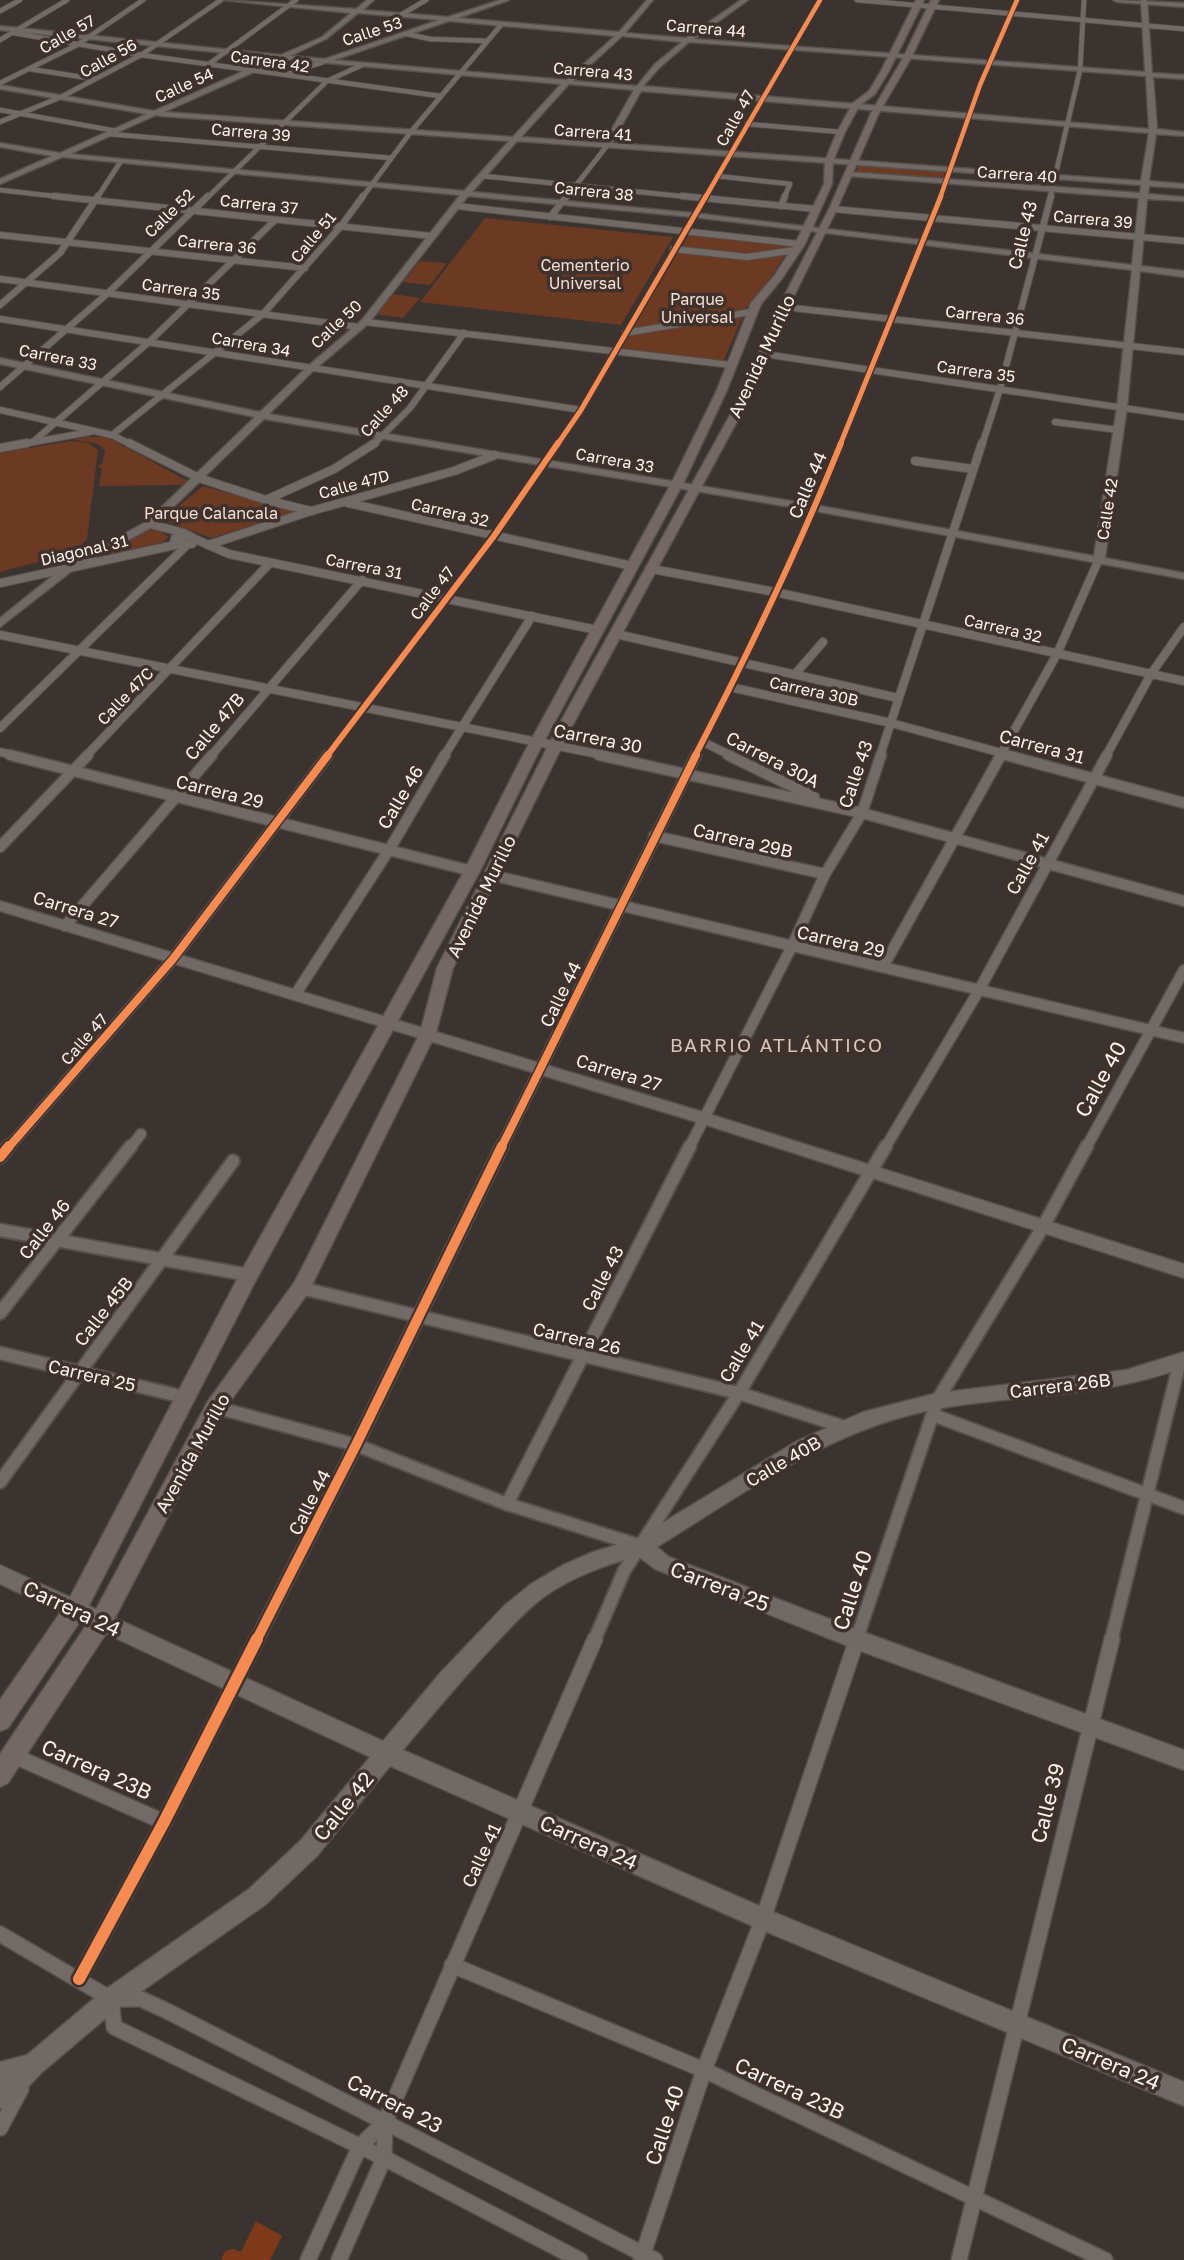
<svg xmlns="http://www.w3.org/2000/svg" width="1184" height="2260" font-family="'Golos Text',sans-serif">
<rect width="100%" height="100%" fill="#3a3330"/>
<g fill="#6c3922">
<polygon points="858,165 945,172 942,181 856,174"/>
<polygon points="485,218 673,237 621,325 420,302"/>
<polygon points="690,233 792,244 771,277 746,308 723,362 619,350"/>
<polygon points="420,261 447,263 430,285 403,282"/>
<polygon points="394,294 420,298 403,318 376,314"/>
<polygon points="86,437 107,437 188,481 184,485 99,486 102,469 98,466 102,464 105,450 96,443 73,440"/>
<polygon points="70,441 88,443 98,450 87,539 74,552 0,572 0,453"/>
<polygon points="203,486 296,512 211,538 162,520"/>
<polygon points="144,530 158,530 169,537 163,542 116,554 104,553"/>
</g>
<polygon fill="#7e3a18" points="256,2221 282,2236 270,2260 221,2260 225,2251 233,2249 241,2252"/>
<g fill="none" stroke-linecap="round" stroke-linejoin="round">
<g stroke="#554f4c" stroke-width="6">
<g id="street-far5">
<polyline points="857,0 1184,29"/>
<polyline points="0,11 20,0"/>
<polyline points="399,16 426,0"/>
<polyline points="14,33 141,55 440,96"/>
<polyline points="407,34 430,39 487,41"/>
<polyline points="0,40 67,0"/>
<polyline points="209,64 296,0"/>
<polyline points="30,69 94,79"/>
<polyline points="288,74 323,62"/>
<polyline points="0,83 77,45 143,0"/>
<polyline points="0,110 116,131"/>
<polyline points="0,122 61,97 141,55 221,0"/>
<polyline points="747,124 841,132"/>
<polyline points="109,134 391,158"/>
<polyline points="482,176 699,198"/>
<polyline points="717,176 790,184 784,198"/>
<polyline points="0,190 71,198"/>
<polyline points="97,198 121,161"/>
<polyline points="207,198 327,81 362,65"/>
<polyline points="362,198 410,133 501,25"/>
<polyline points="566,198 606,147"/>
<polyline points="705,198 820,0"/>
<polyline points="940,198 980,85 1017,0"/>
<polyline points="1050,198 1080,70 1084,0"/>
</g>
</g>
<g stroke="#554f4c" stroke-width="8">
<g id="street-far4">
<polyline points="54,196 432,236"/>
<polyline points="682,196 815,209"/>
<polyline points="456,206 800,244"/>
<polyline points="781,206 785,196"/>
<polyline points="833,209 1184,241"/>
<polyline points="550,217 567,196"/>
<polyline points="0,235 305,268"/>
<polyline points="673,249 747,257 796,250"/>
<polyline points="0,279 359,327"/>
<polyline points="0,305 60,253 98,196"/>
<polyline points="784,307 1184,352"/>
<polyline points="0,319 581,410"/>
<polyline points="365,322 731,365"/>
<polyline points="625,333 751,312"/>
<polyline points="764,354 1184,417"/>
<polyline points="0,387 108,293 208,196"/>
<polyline points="0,410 112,435 132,445"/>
<polyline points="1055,422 1119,430"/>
<polyline points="112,435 263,314 341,226 363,196"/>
<polyline points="34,441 149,342 275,220"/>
<polyline points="17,445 90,432"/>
<polyline points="373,445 410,408 464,333"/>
<polyline points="557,445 581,410 706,196"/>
<polyline points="840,445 941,196"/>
<polyline points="982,445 1000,389 1051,196"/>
</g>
</g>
<g stroke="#554f4c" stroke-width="10">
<g id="street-far3">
<polyline points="129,443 199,478 266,500 311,511"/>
<polyline points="0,448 27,443"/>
<polyline points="915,461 973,469"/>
<polyline points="266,500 334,469 375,443"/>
<polyline points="348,503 632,566"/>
<polyline points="150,524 184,533"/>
<polygon points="188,535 195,539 192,544 174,544 175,538"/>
<polyline points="195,539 229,554 597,630"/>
<polyline points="208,545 311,511 454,471 495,455"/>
<polyline points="652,569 775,592 1184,681"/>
<polyline points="0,583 175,545"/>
<polyline points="616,634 898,698"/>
<polyline points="0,635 608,756"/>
<polyline points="796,673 823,642"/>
<polyline points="730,687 891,723 1013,756"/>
<polyline points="0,728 186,546"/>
<polyline points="703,742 732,756"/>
<polyline points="0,752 17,756"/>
<polyline points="86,756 270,563"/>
<polyline points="211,756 362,580"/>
<polyline points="327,756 494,536 558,443"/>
<polyline points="444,756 532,616"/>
<path d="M 695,756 C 748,654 798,550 841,443"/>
<polyline points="880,756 982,443"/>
<polyline points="1000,756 1057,654 1099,559"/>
<polyline points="1106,756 1151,674 1184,627"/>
</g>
</g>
<g stroke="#554f4c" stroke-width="13">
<g id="street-far2">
<polyline points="10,755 472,871"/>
<polyline points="599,755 862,813 1184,901"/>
<polyline points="728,755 814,797"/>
<polyline points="1006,755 1184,803"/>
<polyline points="654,836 825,874"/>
<polyline points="0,847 88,755"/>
<polyline points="491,875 1184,1038"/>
<polyline points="65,926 212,755"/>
<polyline points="883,967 1001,755"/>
<polyline points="295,995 389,850 445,755"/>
<polyline points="8,1148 173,959 328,755"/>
<polyline points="130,1148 141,1134"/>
<polyline points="501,1148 696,755"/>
<polyline points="689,1148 792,946 825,874 862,813 881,755"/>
<polyline points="885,1148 978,992 1107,755"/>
<polyline points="1086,1148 1184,970"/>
</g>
</g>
<g stroke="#554f4c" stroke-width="16">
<g id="street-far1">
<polyline points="0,1157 9,1146"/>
<polyline points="0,1230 249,1275"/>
<polyline points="301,1288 739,1393 844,1427"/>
<polyline points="0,1313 131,1146"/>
<polyline points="0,1353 184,1397"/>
<polyline points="215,1407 356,1445 507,1504 641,1546"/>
<polyline points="933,1415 1184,1508"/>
<polyline points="0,1482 233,1161"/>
<polyline points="507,1504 690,1146"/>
<polyline points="256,1641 356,1445 502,1146"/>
<polyline points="594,1641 624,1571 739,1393 886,1146"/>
<polyline points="856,1641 937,1401 1044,1225 1087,1146"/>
<polyline points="1111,1641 1180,1361"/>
</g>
</g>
<g stroke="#554f4c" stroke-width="18">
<g id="street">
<polyline points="12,1755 164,1822"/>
<polyline points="0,1934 111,1999 141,1999 165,2010 655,2260"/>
<polyline points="452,1965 704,2070 1105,2260"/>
<polyline points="79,1979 164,1822 257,1639"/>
<polyline points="111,1999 114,2027 384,2158 580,2260"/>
<polyline points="0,2128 21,2089"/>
<polyline points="308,2260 360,2146 385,2122"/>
<polyline points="339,2260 384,2158 385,2122 595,1639"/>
<polyline points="641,2260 704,2070 763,1919 857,1639"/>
<polyline points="959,2260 1112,1639"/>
</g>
</g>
<g stroke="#554f4c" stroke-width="3">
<g id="secondary">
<path d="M 223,0 L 356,9 L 367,0 L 374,0 L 363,10 L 448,17 L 500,0 L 509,0 L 458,18 L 619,32 L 647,0 L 653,0 L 625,33 L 686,38 L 741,0 L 748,0 L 694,39 L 1145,72 L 1141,0 L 1147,0 L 1152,73 L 1184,75 L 1184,79 L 1153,77 L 1157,129 L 1184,132 L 1184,136 L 1156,134 L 1149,181 L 1184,184 L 1184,188 L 1149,186 L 1148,194 L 1184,197 L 1184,201 L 1147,199 L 1141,266 L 1184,271 L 1184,277 L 1140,271 L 1127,407 L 1105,558 L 1184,573 L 1184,579 L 815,511 L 264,419 L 154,526 L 73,570 L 0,627 L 0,618 L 65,566 L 146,522 L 255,417 L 0,364 L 0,358 L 260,412 L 307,367 L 362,320 L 460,195 L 62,157 L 0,184 L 0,179 L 52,156 L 0,147 L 0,143 L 60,153 L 147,114 L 0,89 L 0,85 L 154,111 L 273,58 L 0,30 L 0,26 L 281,55 L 322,37 L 351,13 ZM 358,13 L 439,20 L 325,59 L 290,56 L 326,39 ZM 449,21 L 615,36 L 566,80 L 334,60 ZM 622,36 L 682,42 L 655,64 L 637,86 L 573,81 ZM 689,42 L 1146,76 L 1149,129 L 643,86 L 660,67 ZM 283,59 L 561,84 L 513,137 L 164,112 ZM 569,84 L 634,90 L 604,143 L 521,137 ZM 641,91 L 1149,133 L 1141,181 L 612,143 ZM 156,115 L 161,116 L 509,141 L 464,191 L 70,154 ZM 517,141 L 1141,185 L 1140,193 L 848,172 L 844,174 L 848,176 L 1139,198 L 1132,265 L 693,213 L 472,192 ZM 468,196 L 693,217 L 1132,270 L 1117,407 L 1094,556 L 815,505 L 269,414 L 313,371 L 368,324 Z"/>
<polygon points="0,901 703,1112 1184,1264 1184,1278 700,1123 0,911"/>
<path d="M 1184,1352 L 1184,1367 C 1106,1398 1020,1394 937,1409 C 832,1428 746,1492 657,1547 L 669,1557 L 858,1630 L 1184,1750 L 1184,1770 L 858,1650 L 655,1569 L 638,1556 C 605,1565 574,1576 545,1596 C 526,1610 510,1628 495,1644 C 462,1679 433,1714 403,1750 L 771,1911 L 1184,2082 L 1184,2106 L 755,1927 L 390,1766 L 317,1856 L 265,1905 L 119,2007 L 41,2073 L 18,2098 L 0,2109 L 0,2062 L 27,2055 L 103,1991 L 249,1889 L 301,1840 L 370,1757 L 0,1584 L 0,1565 L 383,1741 L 442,1671 L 505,1605 L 531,1584 L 563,1565 L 593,1552 L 636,1539 L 797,1441 L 863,1412 L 937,1393 L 1126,1370 Z"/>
</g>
</g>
<g stroke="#554f4c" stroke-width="3">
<g id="primary">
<polygon points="916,0 924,0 889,71 875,94 859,106 845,132 833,161 832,184 805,244 781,280 761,304 727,390 685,480 538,753 480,871 256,1280 83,1617 8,1728 0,1731 0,1700 67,1603 242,1270 464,871 524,753 673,480 717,390 751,303 774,276 795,244 824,184 825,161 837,132 853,103 869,91 881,71"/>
<polygon points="931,0 939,0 911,58 879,113 837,209 784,316 755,388 570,730 453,968 436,1033 308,1293 222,1413 109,1629 8,1783 0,1787 0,1754 93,1615 208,1401 294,1283 304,1264 420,1033 437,968 556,730 745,388 774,316 829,209 871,113 903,58"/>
<polygon points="1113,0 1184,3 1184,7 1117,2"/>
</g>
</g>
<use href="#street-far5" stroke="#716a67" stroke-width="4.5"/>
<use href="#street-far4" stroke="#716a67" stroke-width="6"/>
<use href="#street-far3" stroke="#716a67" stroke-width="8"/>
<use href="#street-far2" stroke="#716a67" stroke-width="10"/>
<use href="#street-far1" stroke="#716a67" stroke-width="12"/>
<use href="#street" stroke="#716a67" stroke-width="15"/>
<use href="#secondary" fill="#716966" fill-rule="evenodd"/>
<use href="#primary" fill="#736863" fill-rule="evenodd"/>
<g stroke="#3f312b" stroke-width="6">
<g id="cycleway-far5">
<polyline points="705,198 820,0"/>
<polyline points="940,198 980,85 1017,0"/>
</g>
</g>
<g stroke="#3f312b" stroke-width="8">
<g id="cycleway-far4">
<polyline points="557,445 581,410 706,196"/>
<polyline points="840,445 941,196"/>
</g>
</g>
<g stroke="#3f312b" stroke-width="10">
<g id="cycleway-far3">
<polyline points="327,756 494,536 558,443"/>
<path d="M 695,756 C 748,654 798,550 841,443"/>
</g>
</g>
<g stroke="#3f312b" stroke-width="11">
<g id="cycleway-far2">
<polyline points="8,1148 173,959 328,755"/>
<polyline points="501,1148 696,755"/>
</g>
</g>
<g stroke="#3f312b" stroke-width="14">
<g id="cycleway-far1">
<polyline points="0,1157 9,1146"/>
<polyline points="256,1641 356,1445 502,1146"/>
</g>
</g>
<g stroke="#3f312b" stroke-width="17">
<polyline id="cycleway" points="79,1979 164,1822 257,1639"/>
</g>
<use href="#cycleway-far5" stroke="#f68b52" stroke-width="4.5"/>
<use href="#cycleway-far4" stroke="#f68b52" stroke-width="5"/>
<use href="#cycleway-far3" stroke="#f68b52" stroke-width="6"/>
<use href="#cycleway-far2" stroke="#f68b52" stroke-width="8"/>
<use href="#cycleway-far1" stroke="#f68b52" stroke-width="10"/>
<use href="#cycleway" stroke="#f68b52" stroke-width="12"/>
</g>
<g text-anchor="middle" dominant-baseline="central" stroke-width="7" stroke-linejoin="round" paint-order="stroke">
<g font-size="16" fill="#fbf2ee" stroke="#3f312b">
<text transform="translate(706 28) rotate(5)">Carrera 44</text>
<text transform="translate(372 31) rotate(-18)">Calle 53</text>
<text transform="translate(67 34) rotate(-30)">Calle 57</text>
<text transform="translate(108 58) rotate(-29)">Calle 56</text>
<text transform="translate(270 61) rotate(8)">Carrera 42</text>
<text transform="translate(593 71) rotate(5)">Carrera 43</text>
<text transform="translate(184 85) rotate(-24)">Calle 54</text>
<text transform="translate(735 118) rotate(-61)">Calle 47</text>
<text transform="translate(251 132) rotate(5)">Carrera 39</text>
<text transform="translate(593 132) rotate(4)">Carrera 41</text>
<text transform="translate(1017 174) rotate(4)">Carrera 40</text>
<text transform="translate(594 191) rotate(6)">Carrera 38</text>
<text transform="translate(259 204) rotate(6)">Carrera 37</text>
<text transform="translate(169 213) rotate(-44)">Calle 52</text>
<text transform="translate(1093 219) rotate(5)">Carrera 39</text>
<text transform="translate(313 237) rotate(-50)">Calle 51</text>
<text transform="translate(217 244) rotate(6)">Carrera 36</text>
<text transform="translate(181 289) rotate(8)">Carrera 35</text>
<text transform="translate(985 315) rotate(6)">Carrera 36</text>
<text transform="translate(336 324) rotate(-43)">Calle 50</text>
<text transform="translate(251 344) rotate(10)">Carrera 34</text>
<text transform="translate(58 357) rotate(11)">Carrera 33</text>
<text transform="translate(976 371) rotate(8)">Carrera 35</text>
<text transform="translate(384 411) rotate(-48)">Calle 48</text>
<text transform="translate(615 460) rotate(10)">Carrera 33</text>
<text transform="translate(354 484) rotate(-15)">Calle 47D</text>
<text transform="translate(1107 509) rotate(-81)">Calle 42</text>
<text transform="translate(450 512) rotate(13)">Carrera 32</text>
<text transform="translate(84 550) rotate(-13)">Diagonal 31</text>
<text transform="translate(364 566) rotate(11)">Carrera 31</text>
<text transform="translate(432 593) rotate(-53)">Calle 47</text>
<text transform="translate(1003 628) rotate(13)">Carrera 32</text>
<text transform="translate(814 691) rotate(12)">Carrera 30B</text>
<text transform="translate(125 696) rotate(-46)">Calle 47C</text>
<text transform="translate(84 1039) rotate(-49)">Calle 47</text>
</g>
<g font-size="16" fill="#f4ddd3" stroke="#3f312b">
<text x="585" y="265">Cementerio<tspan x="585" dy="18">Universal</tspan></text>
<text x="697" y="299">Parque<tspan x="697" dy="18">Universal</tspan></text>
<text x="211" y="513">Parque Calancala</text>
</g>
<g font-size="18" fill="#fbf2ee" stroke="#3f312b">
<text transform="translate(1022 235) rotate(-76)">Calle 43</text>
<text transform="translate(761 356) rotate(-65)">Avenida Murillo</text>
<text transform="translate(807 485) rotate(-67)">Calle 44</text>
<text transform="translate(214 726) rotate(-50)">Calle 47B</text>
<text transform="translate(598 738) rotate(11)">Carrera 30</text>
<text transform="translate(1042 746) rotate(15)">Carrera 31</text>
<text transform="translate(773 759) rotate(27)">Carrera 30A</text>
<text transform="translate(855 774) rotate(-71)">Calle 43</text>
<text transform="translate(220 791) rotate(14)">Carrera 29</text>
<text transform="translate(400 797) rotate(-59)">Calle 46</text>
<text transform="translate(743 840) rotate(13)">Carrera 29B</text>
<text transform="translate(1027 863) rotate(-61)">Calle 41</text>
<text transform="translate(481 896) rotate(-64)">Avenida Murillo</text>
<text transform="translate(76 909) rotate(17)">Carrera 27</text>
<text transform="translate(841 941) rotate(13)">Carrera 29</text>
<text transform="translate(560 994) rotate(-64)">Calle 44</text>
<text transform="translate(619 1072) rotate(17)">Carrera 27</text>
<text transform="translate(44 1229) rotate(-52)">Calle 46</text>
<text transform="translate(602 1278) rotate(-63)">Calle 43</text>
<text transform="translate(103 1311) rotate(-52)">Calle 45B</text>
<text transform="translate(577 1338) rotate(13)">Carrera 26</text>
<text transform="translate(741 1351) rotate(-59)">Calle 41</text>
<text transform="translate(92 1375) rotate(13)">Carrera 25</text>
<text transform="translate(1060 1385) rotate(-7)">Carrera 26B</text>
<text transform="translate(192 1453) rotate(-61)">Avenida Murillo</text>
<text transform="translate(783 1461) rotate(-30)">Calle 40B</text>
<text transform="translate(309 1502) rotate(-63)">Calle 44</text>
<text transform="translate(481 1855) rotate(-65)">Calle 41</text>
</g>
<g font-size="19" letter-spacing="2" fill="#d7c5be" stroke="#3f312b">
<text x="777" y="1044">BARRIO ATLÁNTICO</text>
</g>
<g font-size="21" fill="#fbf2ee" stroke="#3f312b">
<text transform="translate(1100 1079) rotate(-61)">Calle 40</text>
<text transform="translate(720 1586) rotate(21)">Carrera 25</text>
<text transform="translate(852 1590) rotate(-72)">Calle 40</text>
<text transform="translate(72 1608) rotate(25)">Carrera 24</text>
<text transform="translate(97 1769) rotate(24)">Carrera 23B</text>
<text transform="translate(1047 1803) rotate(-76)">Calle 39</text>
<text transform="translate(343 1806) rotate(-51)">Calle 42</text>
<text transform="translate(589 1842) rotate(24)">Carrera 24</text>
<text transform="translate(1111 2063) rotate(23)">Carrera 24</text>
<text transform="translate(790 2088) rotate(25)">Carrera 23B</text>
<text transform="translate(395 2103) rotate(27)">Carrera 23</text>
<text transform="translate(664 2125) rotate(-72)">Calle 40</text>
</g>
</g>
</svg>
